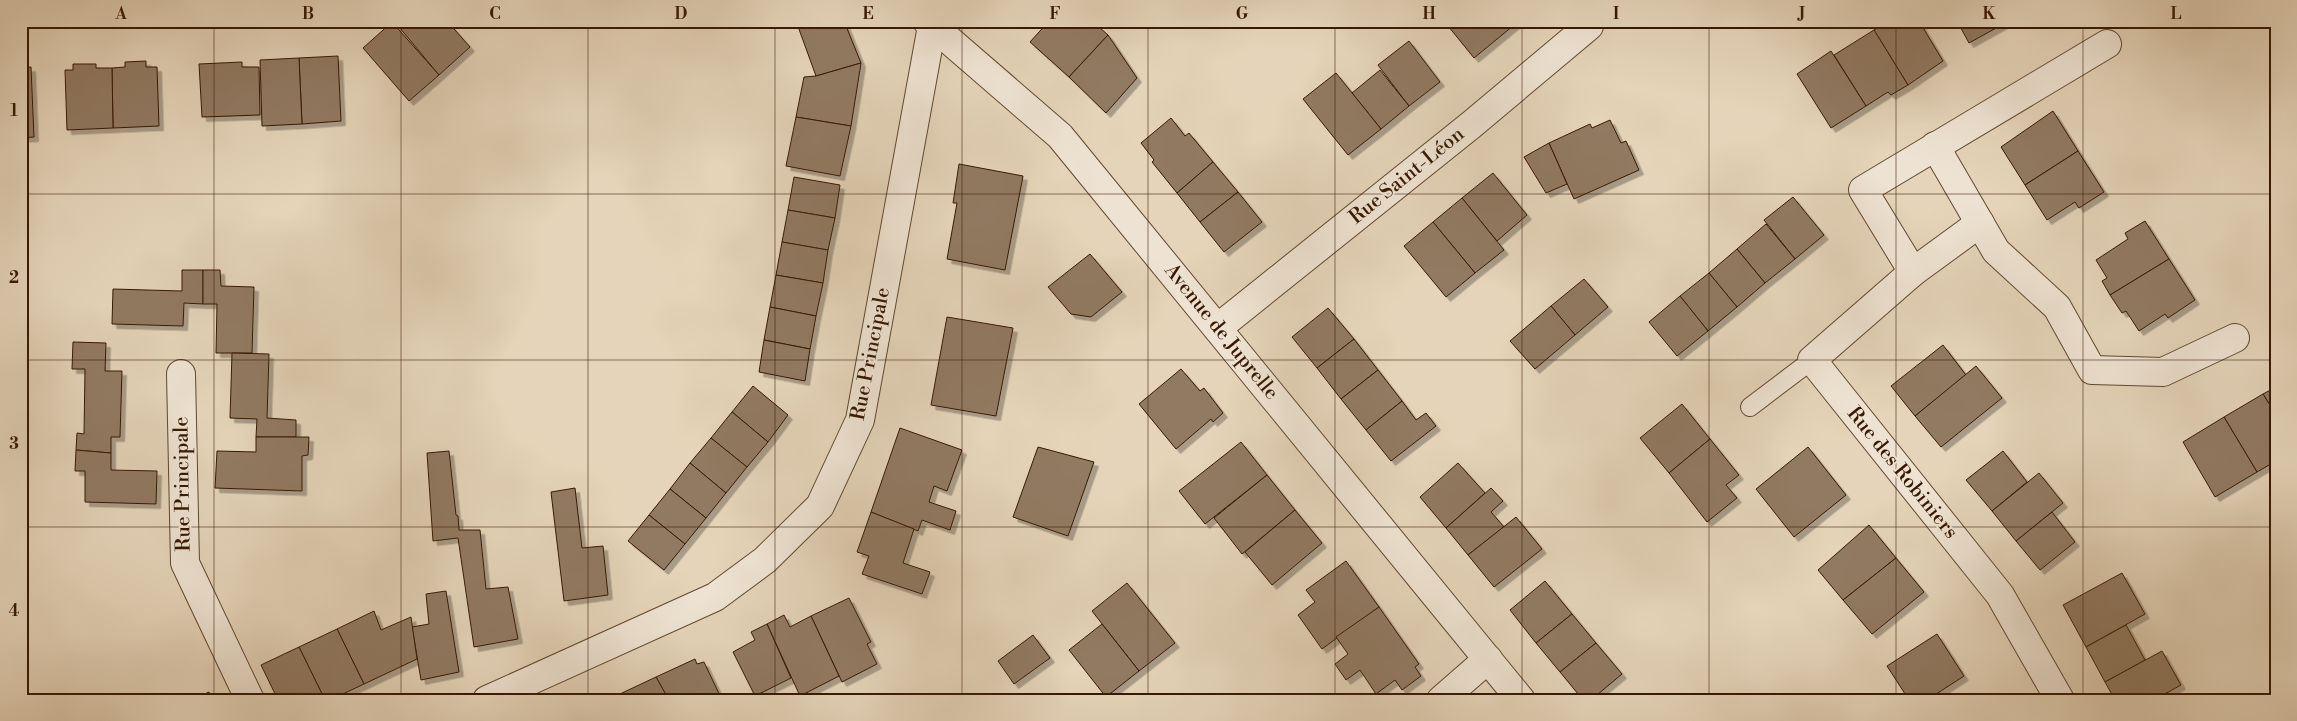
<svg xmlns="http://www.w3.org/2000/svg" width="2297" height="721" font-family="'Libre Bodoni',serif">
<defs>
<filter id="shadow"><feDropShadow dx="4.5" dy="4.5" stdDeviation="0" flood-color="#0004"/></filter>
</defs>
<rect width="100%" height="100%" fill="#e5d4b9"/>
<filter id="stains"><feTurbulence type="fractalNoise" baseFrequency=".004" numOctaves="4"/><feColorMatrix values="0 0 0 0 .2 0 0 0 0 .09 0 0 0 0 .02 0 0 0 .5 -.17"/></filter>
<radialGradient id="worn" r=".72"><stop offset=".6" stop-color="#630" stop-opacity="0"/><stop offset="1" stop-color="#630" stop-opacity=".3"/></radialGradient>
<g fill="#917a62" stroke="#371803" filter="url(#shadow)">
<polygon points="394,21 447,21 470,47 439,75"/>
<polygon points="796,21 844,21 861,63 816,76"/>
<polygon points="1049,21 1092,21 1108,35 1069,77 1030,42"/>
<polygon points="1444,21 1519,21 1474,58"/>
<polygon points="1888,21 1919,21 1943,61 1908,85 1874,30"/>
<polygon points="1957,21 2006,21 2007,22 1969,43"/>
<polygon points="392,22 439,75 409,101 363,48"/>
<polygon points="1874,30 1908,85 1891,95 1888,92 1866,106 1834,55"/>
<polygon points="1108,35 1137,78 1106,113 1069,77"/>
<polygon points="1409,41 1440,82 1409,106 1378,65"/>
<polygon points="1831,51 1866,106 1831,128 1797,74"/>
<polygon points="338,56 341,121 302,124 299,58"/>
<polygon points="299,58 302,124 262,126 260,60"/>
<polygon points="146,61 146,67 157,67 159,126 113,128 112,68 125,67 125,62"/>
<polygon points="242,62 242,67 259,67 260,115 202,117 199,64"/>
<polygon points="861,63 851,126 796,117 804,77 816,76"/>
<polygon points="73,64 96,64 96,68 112,68 113,128 67,130 65,70 73,70"/>
<polygon points="31,67 34,137 21,138 21,68"/>
<polygon points="1380,70 1409,106 1381,129 1352,93"/>
<polygon points="1336,73 1381,129 1348,155 1303,99"/>
<polygon points="2053,111 2078,151 2025,185 2001,147"/>
<polygon points="796,117 851,126 840,176 786,166"/>
<polygon points="1171,118 1185,136 1189,133 1213,162 1177,193 1152,162 1154,160 1141,143"/>
<polygon points="1610,120 1621,143 1626,141 1639,170 1574,199 1549,143 1590,124 1592,128"/>
<polygon points="1549,143 1567,184 1546,193 1524,157"/>
<polygon points="2078,151 2104,192 2079,208 2075,202 2047,220 2025,185"/>
<polygon points="1213,162 1238,192 1200,222 1177,193"/>
<polygon points="959,164 1023,176 1005,270 947,259 957,203 953,203"/>
<polygon points="1493,173 1527,215 1497,241 1462,198"/>
<polygon points="794,177 840,185 835,218 788,210"/>
<polygon points="1238,192 1262,222 1224,252 1200,222"/>
<polygon points="1793,197 1824,235 1795,259 1764,220"/>
<polygon points="1462,198 1504,250 1475,273 1433,222"/>
<polygon points="788,210 835,218 828,250 782,242"/>
<polygon points="2145,221 2169,259 2110,295 2102,281 2107,278 2096,260 2128,239 2125,233"/>
<polygon points="1433,222 1475,273 1446,297 1404,246"/>
<polygon points="1766,224 1795,259 1765,283 1737,249"/>
<polygon points="782,242 828,250 823,283 776,275"/>
<polygon points="1737,249 1765,283 1737,307 1709,273"/>
<polygon points="1090,254 1122,292 1091,317 1071,314 1048,287"/>
<polygon points="2169,259 2195,300 2168,318 2165,314 2139,331 2126,311 2122,313 2110,295"/>
<polygon points="182,270 203,270 203,304 184,303 183,326 112,324 113,289 182,291"/>
<polygon points="203,270 220,270 221,286 254,287 252,353 216,353 217,304 203,304"/>
<polygon points="1709,273 1737,307 1708,331 1680,296"/>
<polygon points="776,275 823,283 816,316 770,307"/>
<polygon points="1584,279 1608,307 1575,335 1551,306"/>
<polygon points="1680,296 1708,331 1677,356 1649,322"/>
<polygon points="1551,306 1575,335 1535,369 1510,341"/>
<polygon points="770,307 816,316 810,349 764,340"/>
<polygon points="1328,308 1354,339 1317,368 1292,337"/>
<polygon points="947,317 1013,328 996,416 931,405"/>
<polygon points="1354,339 1378,370 1341,399 1317,368"/>
<polygon points="764,340 810,349 805,381 759,372"/>
<polygon points="73,342 106,343 105,371 122,371 120,437 111,437 111,453 76,450 77,433 84,434 85,369 72,369"/>
<polygon points="1943,345 1966,375 1915,416 1891,386"/>
<polygon points="232,353 269,354 267,418 296,420 296,437 256,437 257,419 230,418"/>
<polygon points="1976,366 2002,398 1941,447 1915,416"/>
<polygon points="1181,369 1200,391 1204,388 1223,413 1213,422 1211,419 1176,449 1139,404"/>
<polygon points="1378,370 1402,401 1366,430 1341,399"/>
<polygon points="753,386 788,415 768,442 732,412"/>
<polygon points="2276,387 2276,415 2263,394"/>
<polygon points="2263,394 2276,415 2276,461 2257,472 2224,417"/>
<polygon points="1402,401 1416,420 1426,413 1436,426 1391,461 1366,430"/>
<polygon points="1682,404 1710,439 1669,473 1640,438"/>
<polygon points="732,412 768,442 747,467 711,438"/>
<polygon points="2224,417 2257,472 2215,497 2183,442"/>
<polygon points="900,428 962,450 947,491 934,486 929,502 956,511 950,530 922,520 918,531 871,512"/>
<polygon points="256,437 309,437 308,455 302,456 302,491 215,488 217,451 256,452"/>
<polygon points="711,438 747,467 726,493 690,463"/>
<polygon points="1710,439 1739,475 1726,485 1737,498 1707,522 1669,473"/>
<polygon points="1241,442 1267,475 1205,524 1179,491"/>
<polygon points="1038,447 1094,462 1068,536 1013,517"/>
<polygon points="1808,447 1846,495 1794,537 1756,489"/>
<polygon points="76,450 111,453 111,470 157,471 156,504 85,502 85,471 75,471"/>
<polygon points="449,451 456,515 458,516 459,530 480,530 486,589 508,587 518,639 474,647 458,538 433,541 427,453"/>
<polygon points="2003,451 2027,482 1992,511 1966,480"/>
<polygon points="690,463 726,493 706,518 670,489"/>
<polygon points="1458,463 1485,493 1446,528 1420,497"/>
<polygon points="2039,473 2063,503 2016,541 1992,511"/>
<polygon points="1267,475 1295,510 1242,554 1214,518"/>
<polygon points="575,488 582,548 603,546 608,595 564,601 551,492"/>
<polygon points="1491,488 1503,501 1491,512 1504,527 1468,555 1446,528"/>
<polygon points="670,489 706,518 685,544 649,515"/>
<polygon points="1295,510 1322,543 1272,585 1245,552"/>
<polygon points="871,512 914,529 903,563 930,572 922,594 862,574 869,556 857,552"/>
<polygon points="2052,512 2075,542 2040,570 2016,541"/>
<polygon points="649,515 685,544 664,570 628,541"/>
<polygon points="1516,517 1542,549 1494,587 1468,555"/>
<polygon points="1869,525 1896,558 1843,600 1818,570"/>
<polygon points="1896,558 1924,592 1872,634 1843,600"/>
<polygon points="1346,561 1379,607 1322,649 1298,615 1315,602 1306,590"/>
<polygon points="2122,573 2145,614 2086,647 2063,605"/>
<polygon points="1545,581 1572,614 1536,643 1510,610"/>
<polygon points="1127,583 1175,643 1139,671 1092,611"/>
<polygon points="446,591 459,672 421,680 412,627 429,624 426,594"/>
<polygon points="849,598 871,642 867,644 877,664 842,682 811,616"/>
<polygon points="1379,607 1419,664 1415,667 1421,676 1402,690 1395,680 1376,694 1360,670 1346,680 1335,664 1348,654 1336,637"/>
<polygon points="374,611 381,630 411,617 417,659 364,684 337,629"/>
<polygon points="1572,614 1596,643 1560,672 1536,643"/>
<polygon points="784,615 790,627 811,616 839,676 800,696 767,624"/>
<polygon points="767,624 791,678 755,696 733,652 755,640 751,632"/>
<polygon points="1102,624 1139,671 1106,697 1069,650"/>
<polygon points="2126,625 2145,660 2105,682 2086,647"/>
<polygon points="337,629 364,684 330,700 325,700 299,647"/>
<polygon points="1937,634 1964,676 1927,700 1909,700 1887,666"/>
<polygon points="1033,635 1050,658 1014,684 998,661"/>
<polygon points="1596,643 1622,674 1591,700 1583,700 1560,672"/>
<polygon points="299,647 325,700 278,700 261,665"/>
<polygon points="2162,651 2181,685 2154,700 2115,700 2105,682"/>
<polygon points="695,659 697,664 704,662 722,700 669,700 656,677"/>
<polygon points="656,677 669,700 626,700 622,693"/>
<polygon points="209,692 213,700 191,700"/>
<polygon points="622,693 626,700 607,700"/>
</g>
<g fill="none" stroke-linecap="round" stroke-linejoin="round">
<g stroke="#624730" stroke-width="20">
<polyline id="lane" points="1750,407 1812,360"/>
</g>
<g stroke="#624730" stroke-width="30">
<g id="street">
<polyline points="927,21 1060,136 1521,700"/>
<polyline points="1935,146 1996,251 2057,307 2092,370 2163,372 2235,338"/>
<polyline points="1980,223 1913,272 1812,360 2000,595 2060,700"/>
<polyline points="1913,272 1863,190 2107,44"/>
<polyline points="1219,327 1471,125 1589,26"/>
<polyline points="181,374 185,563 250,700"/>
<polyline points="487,700 715,597 765,560 820,506 860,420 932,26 938,21"/>
<polyline points="1441,700 1488,659"/>
</g>
</g>
<use href="#lane" stroke="#eee3d2" stroke-width="18"/>
<use href="#street" stroke="#eee3d2" stroke-width="28"/>
</g>
<path fill="none" stroke="#371803" stroke-width="1" stroke-opacity="0.55" d="M 214,21 L 214,700M 401,21 L 401,700M 588,21 L 588,700M 775,21 L 775,700M 962,21 L 962,700M 1148,21 L 1148,700M 1335,21 L 1335,700M 1522,21 L 1522,700M 1709,21 L 1709,700M 1896,21 L 1896,700M 2083,21 L 2083,700M 21,194 L 2276,194M 21,360 L 2276,360M 21,527 L 2276,527"/>
<g text-anchor="middle" dominant-baseline="central" stroke-width="4" stroke-linejoin="round" paint-order="stroke">
<g font-size="20" fill="#371803" stroke="#eee3d2">
<text transform="translate(1407 176) rotate(-39)">Rue Saint-Léon</text>
<text transform="translate(1221 332) rotate(51)">Avenue de Juprelle</text>
<text transform="translate(871 354) rotate(-79)">Rue Principale</text>
<text transform="translate(1902 473) rotate(51)">Rue des Robiniers</text>
<text transform="translate(183 484) rotate(-91)">Rue Principale</text>
</g>
</g>
<rect width="2297" height="721" fill="none" stroke="#e5d4b9" stroke-width="55"/>
<rect x="28" y="28" width="2242" height="666" fill="none" stroke="#371803" stroke-width="2"/>
<g font-size="16" text-anchor="middle" font-weight="bold" fill="#371803">
<text x="121" y="19">A</text>
<text x="308" y="19">B</text>
<text x="495" y="19">C</text>
<text x="681" y="19">D</text>
<text x="868" y="19">E</text>
<text x="1055" y="19">F</text>
<text x="1242" y="19">G</text>
<text x="1429" y="19">H</text>
<text x="1616" y="19">I</text>
<text x="1802" y="19">J</text>
<text x="1989" y="19">K</text>
<text x="2176" y="19">L</text>
<text x="14" y="116">1</text>
<text x="14" y="283">2</text>
<text x="14" y="449">3</text>
<text x="14" y="616">4</text>
</g>
<rect width="100%" height="100%" filter="url(#stains)"/>
<rect width="100%" height="100%" fill="url(#worn)"/>
</svg>
